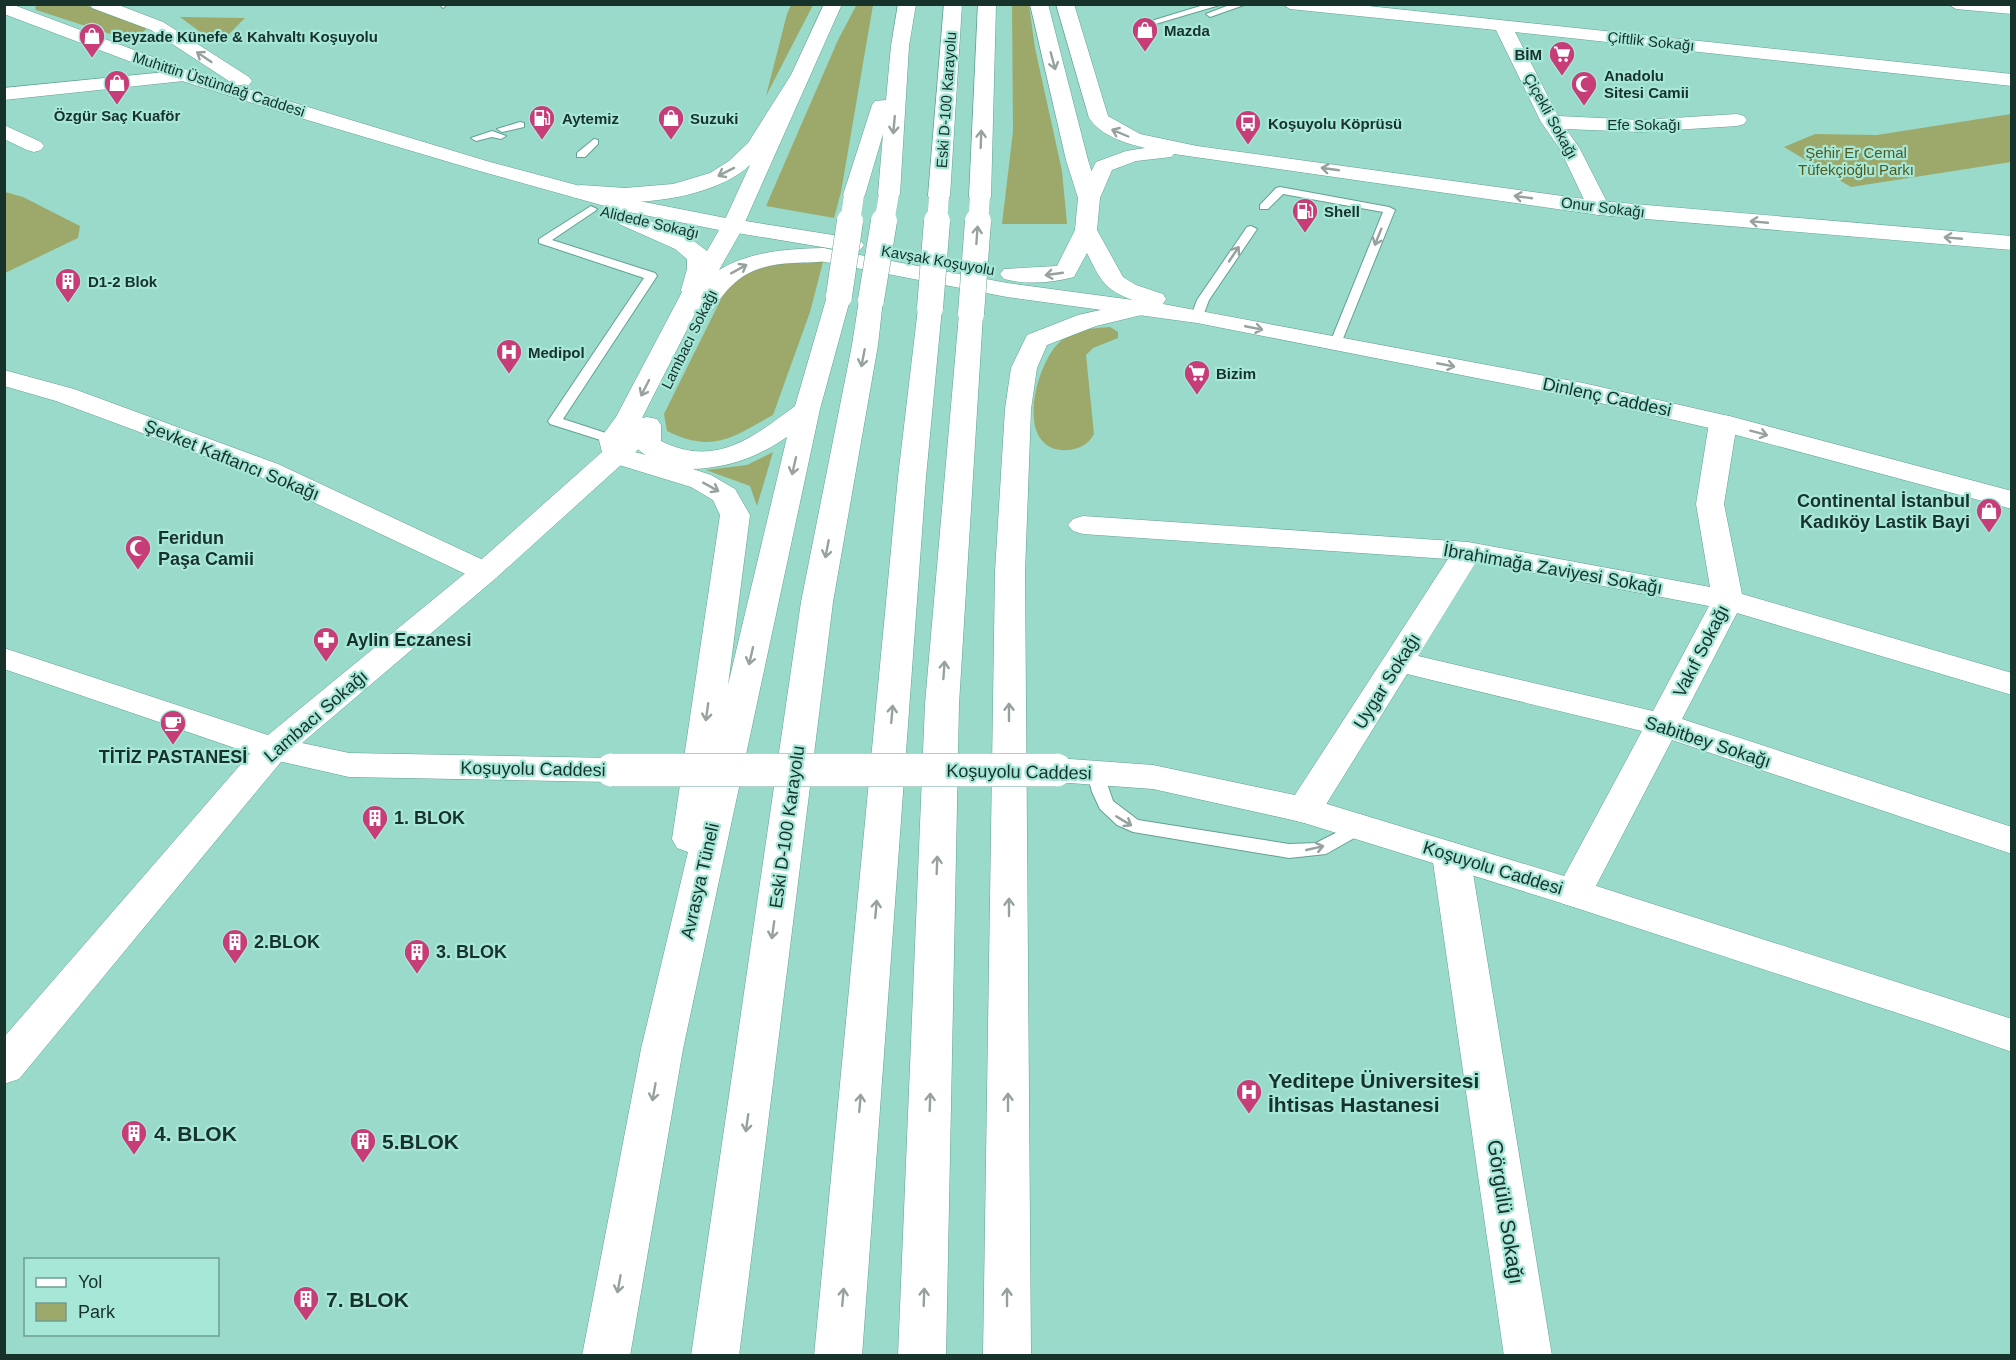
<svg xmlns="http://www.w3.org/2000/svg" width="2016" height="1360" font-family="Arial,sans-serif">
<rect width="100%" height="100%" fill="#9adaca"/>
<g fill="#9ca96a">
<polygon points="857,4 873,5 841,192 834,218 766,206 838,40"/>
<polygon points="40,5 85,5 147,27 141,36 126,39 36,10 35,7"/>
<polygon points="791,5 813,5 766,96 787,14"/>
<polygon points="1012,5 1029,5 1035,48 1062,171 1067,224 1002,224 1013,131"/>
<polygon points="180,17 245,18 218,45"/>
<polygon points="2011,114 2011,162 1851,187 1784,147 1815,134 1877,135"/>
<polygon points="5,192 23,197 80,226 78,238 5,273"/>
<path d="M 793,262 L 823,262 L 810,312 L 773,415 C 732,437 714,454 667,431 L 664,414 L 728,285 L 753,270 L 774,264 Z"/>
<path d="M 1110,327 L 1118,332 L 1118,338 L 1093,348 L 1086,355 L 1094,434 C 1089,444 1079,449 1068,450 C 1012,454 1035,361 1062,340 C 1077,329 1092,328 1110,327 Z"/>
<polygon points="773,452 757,506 750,486 706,470 747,465"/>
</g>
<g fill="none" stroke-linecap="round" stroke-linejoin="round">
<g stroke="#63a193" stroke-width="2">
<g id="lane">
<polygon points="439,4 448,4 443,8"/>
<polygon points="1207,4 1223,4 1142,28 1138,25"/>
<polygon points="1232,4 1247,4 1210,17 1206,14"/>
<polygon points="520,122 524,123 524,127 502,132 497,129"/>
<polygon points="492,131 506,136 501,139 492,137 476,141 471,138"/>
<polygon points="594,139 598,140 598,144 585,157 577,157 577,153"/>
<polygon points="1280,187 1389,207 1395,210 1340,346 1332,346 1330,343 1383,212 1283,194 1268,209 1260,209 1260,205 1276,188"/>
<polygon points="591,206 597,209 595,211 552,240 655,273 657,276 563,419 618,437 620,440 618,443 613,444 550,424 548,421 644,278 539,243 539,239"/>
<polygon points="1251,226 1257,229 1209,300 1203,316 1197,320 1193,319 1191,316 1197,300 1247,227"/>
<polygon points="1096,767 1102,769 1113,801 1138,820 1289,844 1316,843 1359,821 1365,822 1368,827 1365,832 1326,854 1289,858 1133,832 1117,825 1100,809 1092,792 1087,773 1090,769"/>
</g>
</g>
<g stroke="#63a193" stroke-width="1">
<g id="street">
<polygon points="1282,4 1349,4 2012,74 2012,86 1515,32 1558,116 1641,120 1737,114 1744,116 1747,120 1744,124 1737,126 1641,132 1566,129 1580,149 1610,208 1607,213 1599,215 1591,213 1588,208 1560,149 1541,122 1496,30 1290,9"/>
<polygon points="1948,4 2012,4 2012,14 1956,9"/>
<polygon points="186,70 193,72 196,76 193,80 4,100 4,88"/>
<polygon points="4,125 41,142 44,146 41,150 34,152 27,150 4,139"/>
<polygon points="4,370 74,389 278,464 496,566 500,572 496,578 485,581 474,578 258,476 56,401 4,386"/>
<path d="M 1723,415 L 1733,417 L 1737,423 L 1724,504 L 1742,594 L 2012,673 L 2012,695 L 1737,613 L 1682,719 L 2012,827 L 2012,854 L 1672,740 L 1587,903 L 1574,907 L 1561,903 L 1555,893 L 1642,731 L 1407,674 L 1317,819 L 1304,823 L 1291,819 L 1286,810 L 1291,801 L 1448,559 L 1083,534 L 1073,531 L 1068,525 L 1073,519 L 1083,516 L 1468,542 L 1710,587 L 1696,504 L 1709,423 L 1713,417 ZM 1476,562 L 1709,606 L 1653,711 L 1418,656 Z"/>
<polygon points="273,737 285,741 290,749 285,757 19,1079 4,1084 4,1037 261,741"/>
<polygon points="1451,842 1464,846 1470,855 1552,1356 1504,1356 1432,855 1438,846"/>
</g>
</g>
<g stroke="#63a193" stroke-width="1">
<g id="secondary">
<path d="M 4,4 L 11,4 L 193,72 L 235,85 L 151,30 L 92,8 L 90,4 L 116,4 L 163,22 L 249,77 L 252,81 L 249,85 L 235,85 L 490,162 L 629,199 L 741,221 L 744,226 L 719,270 C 751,251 787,249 823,248 L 831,250 L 835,255 L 831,260 C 819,263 806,262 794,263 C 753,265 735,276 713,309 L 704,311 L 697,310 L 642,418 L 633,431 L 643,433 L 647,439 L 643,445 L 496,578 L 302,743 L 349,753 L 612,758 L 624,762 L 630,770 L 624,778 L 612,782 L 349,777 L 261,757 L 4,669 L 4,648 L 268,735 L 474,566 L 602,452 L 599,440 L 616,417 L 682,292 L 681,290 L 687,269 L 687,259 L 675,249 L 619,224 L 616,219 L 619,214 L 627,212 L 635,214 L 691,239 L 707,251 L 719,230 L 619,210 L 476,170 L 304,119 L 179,80 L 4,14 Z"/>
<polygon points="1056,758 1153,765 1304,797 1587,883 2012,1019 2012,1052 1934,1025 1561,903 1301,822 1153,789 1056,782 1044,778 1038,770 1044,762"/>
</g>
</g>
<g stroke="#63a193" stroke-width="1">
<g id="primary">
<path d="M 1056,4 L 1074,4 L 1108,116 L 1140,134 L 1197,146 L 1599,201 L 2012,236 L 2012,250 L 1599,215 L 1174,154 L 1171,157 L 1136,161 L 1112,170 L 1100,198 L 1097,230 L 1123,277 L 1136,285 L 1163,294 L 1166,299 L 1163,304 L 1583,383 L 1733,417 L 2012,491 L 2012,509 L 1718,430 L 1583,399 L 1197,323 L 1007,297 L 815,260 L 811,255 L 815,250 L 823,248 L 1007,283 L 1133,300 C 1104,290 1100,279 1087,253 L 1074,277 C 1052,283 1026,285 1004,279 L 1000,274 L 1004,269 L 1057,266 L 1075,230 L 1078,198 L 1096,162 L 1126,151 L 1145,148 C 1125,143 1101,136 1089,118 Z"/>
<polygon points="733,219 852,238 860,240 864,245 860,250 852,252 725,231 722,226 725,221"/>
</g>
</g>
<g stroke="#63a193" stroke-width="1">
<g id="highway">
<path d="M 824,4 L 842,4 L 741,231 L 733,233 L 725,231 L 722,226 L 750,165 C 712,201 622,209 573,197 L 570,192 L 573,187 L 581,185 L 625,188 L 673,184 L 710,173 L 729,161 L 748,143 L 791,75 Z"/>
<polygon points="898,4 916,4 909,46 900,194 897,199 889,201 881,199 878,194 883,134 865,195 862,200 854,202 846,200 843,195 872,105 875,101 886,100 891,46"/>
<polygon points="944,4 962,4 950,196 947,201 939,203 931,201 928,196"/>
<polygon points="978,4 996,4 991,197 988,202 980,204 972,202 969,197"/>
<polygon points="1030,4 1048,4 1088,160 1100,198 1097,203 1089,205 1081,203 1078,198 1066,160"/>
<path d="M 839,289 L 848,291 L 851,296 L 820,409 L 683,1049 L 630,1356 L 582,1356 L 641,1049 L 688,852 L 677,848 L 672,839 L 720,515 L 713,500 L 691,487 L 606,461 L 602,455 L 606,449 L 616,447 L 646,455 C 632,448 628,432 637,419 L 647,417 L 657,419 L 661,425 L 661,441 C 715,468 752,438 795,406 L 827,296 L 830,291 ZM 787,437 L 728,685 L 750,515 L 735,489 L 711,475 L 693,469 C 728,468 758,457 787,437 Z"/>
<polygon points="871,293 880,295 883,300 878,345 833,602 739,1356 691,1356 801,602 852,345 859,300 862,295"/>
<polygon points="930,301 939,303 942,308 926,477 862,1356 814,1356 898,477 918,308 921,303"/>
<polygon points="1141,301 1150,303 1153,308 1150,313 1096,326 1047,345 1037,368 1031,409 1025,572 1031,1356 983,1356 995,572 1005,409 1011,368 1027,335 1078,315"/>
<polygon points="971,307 980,309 983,314 959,704 946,1356 898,1356 925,704 959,314 962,309"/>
</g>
</g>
<use href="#lane" fill="#fff" fill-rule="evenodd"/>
<use href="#street" fill="#fff" fill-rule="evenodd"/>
<use href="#secondary" fill="#fff" fill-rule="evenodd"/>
<use href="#primary" fill="#fff" fill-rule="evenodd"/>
<use href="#highway" fill="#fff" fill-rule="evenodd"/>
<g stroke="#63a193" stroke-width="34" stroke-linecap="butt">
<polyline id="secondary-bridge" points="612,770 1056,770"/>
</g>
<g stroke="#63a193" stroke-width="20" stroke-linecap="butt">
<g id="highway-bridge-far1">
<polyline points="850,223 854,195"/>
<polyline points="884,223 889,194"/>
<polyline points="937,223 939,196"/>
<polyline points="978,223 980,197"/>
</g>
</g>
<g stroke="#63a193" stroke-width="27" stroke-linecap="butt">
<g id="highway-bridge">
<polyline points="839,296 850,221"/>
<polyline points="871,300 884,221"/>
<polyline points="930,308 937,221"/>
<polyline points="971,314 978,221"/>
</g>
</g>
<use href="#secondary-bridge" stroke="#fff" stroke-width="33"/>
<use href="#highway-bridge-far1" stroke="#fff" stroke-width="20"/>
<use href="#highway-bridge" stroke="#fff" stroke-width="26"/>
</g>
<defs><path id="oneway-shaft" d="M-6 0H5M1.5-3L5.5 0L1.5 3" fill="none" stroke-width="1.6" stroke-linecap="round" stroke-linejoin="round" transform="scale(1.5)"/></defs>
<g stroke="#97a2a0">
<use href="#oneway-shaft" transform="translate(204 57) rotate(-146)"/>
<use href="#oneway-shaft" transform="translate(1053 61) rotate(75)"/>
<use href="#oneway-shaft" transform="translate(894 125) rotate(95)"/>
<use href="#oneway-shaft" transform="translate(1120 133) rotate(-157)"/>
<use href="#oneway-shaft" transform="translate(981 139) rotate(-88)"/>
<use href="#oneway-shaft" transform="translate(1330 169) rotate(-172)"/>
<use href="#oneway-shaft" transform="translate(726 172) rotate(153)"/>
<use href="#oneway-shaft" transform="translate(1523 197) rotate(-172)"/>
<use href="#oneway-shaft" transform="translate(1759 222) rotate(-175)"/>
<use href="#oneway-shaft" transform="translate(977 235) rotate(-86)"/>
<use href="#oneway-shaft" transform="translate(1378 237) rotate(112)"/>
<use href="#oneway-shaft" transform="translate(1953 238) rotate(-175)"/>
<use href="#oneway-shaft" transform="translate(1234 254) rotate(-56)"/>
<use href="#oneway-shaft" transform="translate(739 269) rotate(-29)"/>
<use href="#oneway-shaft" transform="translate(1054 274) rotate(172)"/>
<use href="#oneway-shaft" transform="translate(1254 328) rotate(11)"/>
<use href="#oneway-shaft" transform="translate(863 358) rotate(101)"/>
<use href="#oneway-shaft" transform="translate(1446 365) rotate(11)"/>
<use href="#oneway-shaft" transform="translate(645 388) rotate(117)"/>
<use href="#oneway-shaft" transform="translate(1759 433) rotate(15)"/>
<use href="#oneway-shaft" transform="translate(794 466) rotate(103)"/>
<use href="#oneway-shaft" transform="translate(711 487) rotate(29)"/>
<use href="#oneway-shaft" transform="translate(827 549) rotate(101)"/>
<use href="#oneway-shaft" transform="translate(751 656) rotate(103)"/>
<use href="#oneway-shaft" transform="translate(944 670) rotate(-86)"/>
<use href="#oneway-shaft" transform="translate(707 712) rotate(98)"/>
<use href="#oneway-shaft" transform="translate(1009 712) rotate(-90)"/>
<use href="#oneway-shaft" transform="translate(892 714) rotate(-85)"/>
<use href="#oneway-shaft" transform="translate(1124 821) rotate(31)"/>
<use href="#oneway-shaft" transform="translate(1315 848) rotate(-13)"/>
<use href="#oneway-shaft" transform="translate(937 865) rotate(-88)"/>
<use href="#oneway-shaft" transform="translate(1009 907) rotate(-90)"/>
<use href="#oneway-shaft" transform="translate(876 909) rotate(-85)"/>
<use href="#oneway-shaft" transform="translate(773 930) rotate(98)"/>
<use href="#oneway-shaft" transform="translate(654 1092) rotate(100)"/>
<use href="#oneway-shaft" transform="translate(930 1102) rotate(-88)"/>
<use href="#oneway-shaft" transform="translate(1008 1102) rotate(-90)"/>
<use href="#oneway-shaft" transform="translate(860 1103) rotate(-85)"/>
<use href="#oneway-shaft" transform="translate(747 1123) rotate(98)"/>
<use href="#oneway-shaft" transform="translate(619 1284) rotate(100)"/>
<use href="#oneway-shaft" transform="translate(843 1297) rotate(-85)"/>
<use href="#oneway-shaft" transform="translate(924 1297) rotate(-88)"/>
<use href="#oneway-shaft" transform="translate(1007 1297) rotate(-90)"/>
</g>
<defs>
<g id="shop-pin" transform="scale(1.35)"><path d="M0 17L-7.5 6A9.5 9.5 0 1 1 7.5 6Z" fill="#c63d78" stroke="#a7e7d7"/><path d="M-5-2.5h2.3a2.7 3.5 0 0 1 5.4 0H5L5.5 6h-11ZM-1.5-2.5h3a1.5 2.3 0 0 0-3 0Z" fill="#fff"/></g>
<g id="supermarket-pin" transform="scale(1.35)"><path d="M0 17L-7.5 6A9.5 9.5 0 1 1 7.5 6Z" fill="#c63d78" stroke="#a7e7d7"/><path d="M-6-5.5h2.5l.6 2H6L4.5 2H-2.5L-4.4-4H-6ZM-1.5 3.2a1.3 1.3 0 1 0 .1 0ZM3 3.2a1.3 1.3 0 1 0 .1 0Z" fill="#fff"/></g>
<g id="mosque-pin" transform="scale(1.35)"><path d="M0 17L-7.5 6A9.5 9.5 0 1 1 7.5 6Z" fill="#c63d78" stroke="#a7e7d7"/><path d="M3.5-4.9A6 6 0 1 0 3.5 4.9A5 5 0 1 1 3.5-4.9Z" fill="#fff"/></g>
<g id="fuel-pin" transform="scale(1.35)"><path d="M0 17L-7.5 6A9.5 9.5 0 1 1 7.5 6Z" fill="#c63d78" stroke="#a7e7d7"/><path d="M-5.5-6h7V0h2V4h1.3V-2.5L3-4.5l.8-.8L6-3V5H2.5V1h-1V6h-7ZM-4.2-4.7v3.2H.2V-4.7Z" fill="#fff"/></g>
<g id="bus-pin" transform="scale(1.35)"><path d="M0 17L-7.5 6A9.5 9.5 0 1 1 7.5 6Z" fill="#c63d78" stroke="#a7e7d7"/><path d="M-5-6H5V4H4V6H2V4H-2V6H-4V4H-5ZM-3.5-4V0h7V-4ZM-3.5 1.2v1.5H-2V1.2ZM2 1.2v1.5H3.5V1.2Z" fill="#fff"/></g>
<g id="building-pin" transform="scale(1.35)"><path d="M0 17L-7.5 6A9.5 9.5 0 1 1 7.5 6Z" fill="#c63d78" stroke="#a7e7d7"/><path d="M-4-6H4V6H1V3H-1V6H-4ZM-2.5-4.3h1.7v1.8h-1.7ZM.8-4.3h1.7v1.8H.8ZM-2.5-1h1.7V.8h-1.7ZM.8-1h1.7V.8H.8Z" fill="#fff"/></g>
<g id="hospital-pin" transform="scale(1.35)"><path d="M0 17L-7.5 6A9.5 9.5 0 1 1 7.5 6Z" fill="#c63d78" stroke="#a7e7d7"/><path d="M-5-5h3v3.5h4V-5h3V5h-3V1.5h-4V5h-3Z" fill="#fff"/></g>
<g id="pharmacy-pin" transform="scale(1.35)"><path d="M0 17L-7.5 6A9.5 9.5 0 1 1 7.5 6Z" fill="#c63d78" stroke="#a7e7d7"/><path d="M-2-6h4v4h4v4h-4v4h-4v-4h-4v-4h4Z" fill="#fff"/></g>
<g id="cafe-pin" transform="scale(1.35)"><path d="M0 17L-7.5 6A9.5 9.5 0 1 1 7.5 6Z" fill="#c63d78" stroke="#a7e7d7"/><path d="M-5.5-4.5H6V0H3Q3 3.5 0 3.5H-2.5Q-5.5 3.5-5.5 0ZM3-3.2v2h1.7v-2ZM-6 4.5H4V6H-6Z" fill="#fff"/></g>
</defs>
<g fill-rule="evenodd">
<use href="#shop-pin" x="1145" y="30"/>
<use href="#shop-pin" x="92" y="36"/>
<use href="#supermarket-pin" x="1562" y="54"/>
<use href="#shop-pin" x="117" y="83"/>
<use href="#mosque-pin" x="1584" y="84"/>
<use href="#fuel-pin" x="542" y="118"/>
<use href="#shop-pin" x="671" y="118"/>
<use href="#bus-pin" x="1248" y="123"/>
<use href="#fuel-pin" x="1305" y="211"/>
<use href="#building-pin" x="68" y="281"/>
<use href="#hospital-pin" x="509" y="352"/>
<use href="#supermarket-pin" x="1197" y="373"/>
<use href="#shop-pin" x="1989" y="511"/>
<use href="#mosque-pin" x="138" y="548"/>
<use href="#pharmacy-pin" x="326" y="640"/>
<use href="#cafe-pin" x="173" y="723"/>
<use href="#building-pin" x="375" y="818"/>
<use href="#building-pin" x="235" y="942"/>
<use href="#building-pin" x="417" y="952"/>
<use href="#hospital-pin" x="1249" y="1092"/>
<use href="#building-pin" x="134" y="1133"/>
<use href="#building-pin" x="363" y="1141"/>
<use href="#building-pin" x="306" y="1299"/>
</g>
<g text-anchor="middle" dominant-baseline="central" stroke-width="4.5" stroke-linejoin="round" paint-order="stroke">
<g font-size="15" font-weight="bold" fill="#17312b" stroke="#a7e7d7" text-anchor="start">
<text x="1164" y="30">Mazda</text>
<text x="112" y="36">Beyzade Künefe &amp; Kahvaltı Koşuyolu</text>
<text x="1542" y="54" text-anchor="end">BİM</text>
<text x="1604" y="75">Anadolu<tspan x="1604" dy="17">Sitesi Camii</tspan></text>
<text x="117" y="115" text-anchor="middle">Özgür Saç Kuaför</text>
<text x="562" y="118">Aytemiz</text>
<text x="690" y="118">Suzuki</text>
<text x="1268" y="123">Koşuyolu Köprüsü</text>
<text x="1324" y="211">Shell</text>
<text x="88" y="281">D1-2 Blok</text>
<text x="528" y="352">Medipol</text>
<text x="1216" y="373">Bizim</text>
</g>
<g font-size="15" fill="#17312b" stroke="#a7e7d7">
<text transform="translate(1651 41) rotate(6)">Çiftlik Sokağı</text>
<text transform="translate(219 84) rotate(18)">Muhittin Üstündağ Caddesi</text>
<text transform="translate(946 100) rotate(-86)">Eski D-100 Karayolu</text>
<text transform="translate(1551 116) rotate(61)">Çiçekli Sokağı</text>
<text x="1644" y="124">Efe Sokağı</text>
<text transform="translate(1603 207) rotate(7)">Onur Sokağı</text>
<text transform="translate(650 222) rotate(13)">Alidede Sokağı</text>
<text transform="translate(938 260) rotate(10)">Kavşak Koşuyolu</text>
<text transform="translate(689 339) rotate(-64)">Lambacı Sokağı</text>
</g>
<g font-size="15" fill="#515b20" stroke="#a7e7d7">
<text x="1856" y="152">Şehir Er Cemal<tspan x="1856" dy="17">Tüfekçioğlu Parkı</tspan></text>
</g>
<g font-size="18" fill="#17312b" stroke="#a7e7d7">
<text transform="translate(1607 397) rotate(12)">Dinlenç Caddesi</text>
<text transform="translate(232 460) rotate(22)">Şevket Kaftancı Sokağı</text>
<text transform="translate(1553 569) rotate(10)">İbrahimağa Zaviyesi Sokağı</text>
<text transform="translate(1701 651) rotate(-63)">Vakıf Sokağı</text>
<text transform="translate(1387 681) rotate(-58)">Uygar Sokağı</text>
<text transform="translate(316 716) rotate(-41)">Lambacı Sokağı</text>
<text transform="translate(1708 742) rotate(18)">Sabitbey Sokağı</text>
<text transform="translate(533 769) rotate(1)">Koşuyolu Caddesi</text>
<text transform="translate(1019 772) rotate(1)">Koşuyolu Caddesi</text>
<text transform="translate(787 827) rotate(-82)">Eski D-100 Karayolu</text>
<text transform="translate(1493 868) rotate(17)">Koşuyolu Caddesi</text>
<text transform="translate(700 881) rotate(-77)">Avrasya Tüneli</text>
</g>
<g font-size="18" font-weight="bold" fill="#17312b" stroke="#a7e7d7" text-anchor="start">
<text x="1970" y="501" text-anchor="end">Continental İstanbul<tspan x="1970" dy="21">Kadıköy Lastik Bayi</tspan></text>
<text x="158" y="538">Feridun<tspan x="158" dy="21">Paşa Camii</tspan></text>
<text x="346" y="640">Aylin Eczanesi</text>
<text x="173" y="757" text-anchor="middle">TİTİZ PASTANESİ</text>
<text x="394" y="818">1. BLOK</text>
<text x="254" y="942">2.BLOK</text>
<text x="436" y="952">3. BLOK</text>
</g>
<g font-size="21" font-weight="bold" fill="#17312b" stroke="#a7e7d7" text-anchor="start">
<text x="1268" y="1080">Yeditepe Üniversitesi<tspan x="1268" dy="24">İhtisas Hastanesi</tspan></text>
<text x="154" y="1133">4. BLOK</text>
<text x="382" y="1141">5.BLOK</text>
<text x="326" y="1299">7. BLOK</text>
</g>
<g font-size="21" fill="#17312b" stroke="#a7e7d7">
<text transform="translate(1506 1212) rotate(81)">Görgülü Sokağı</text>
</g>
</g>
<rect width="2016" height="1360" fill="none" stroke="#17312b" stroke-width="12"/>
<rect x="24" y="1258" width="195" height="78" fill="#a7e7d7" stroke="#6d9e92" stroke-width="1.5"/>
<rect x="36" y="1278" width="30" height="9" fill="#ffffff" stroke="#6d9e92" stroke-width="1.5"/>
<text x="78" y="1288" font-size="18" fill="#17312b">Yol</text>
<rect x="36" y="1303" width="30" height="18" fill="#9ca96a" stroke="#6d9e92" stroke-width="1.5"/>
<text x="78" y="1318" font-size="18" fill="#17312b">Park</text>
</svg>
